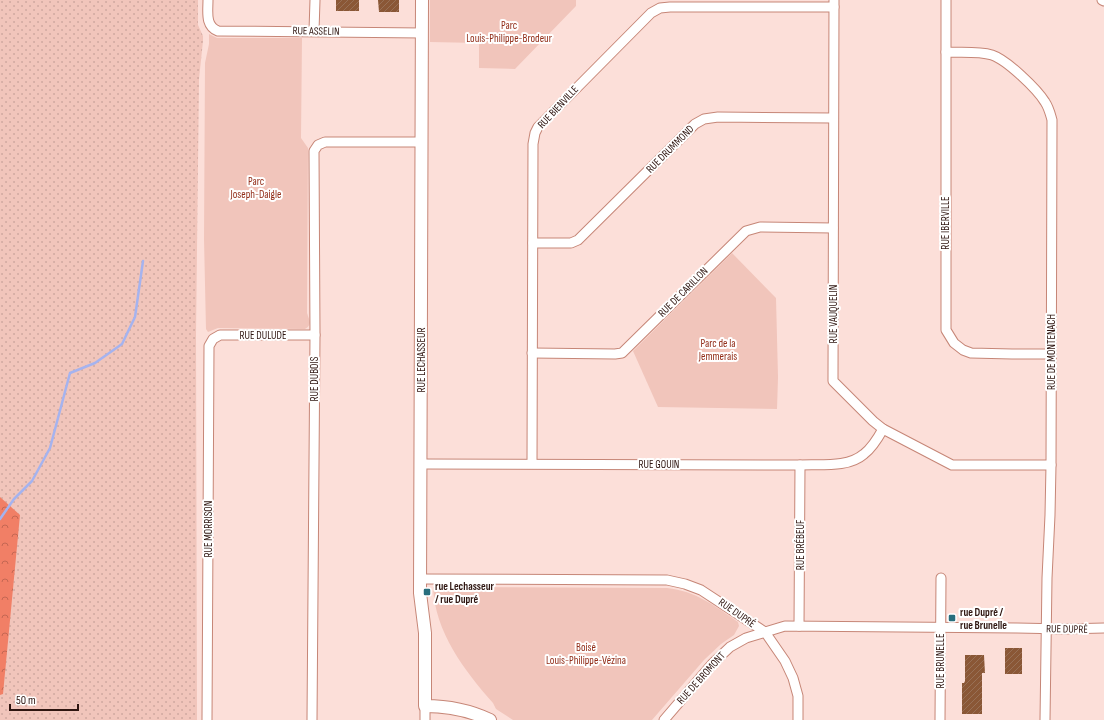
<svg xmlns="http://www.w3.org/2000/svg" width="1104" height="720" font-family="'Sofia Sans Condensed',sans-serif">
<defs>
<pattern id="grass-dots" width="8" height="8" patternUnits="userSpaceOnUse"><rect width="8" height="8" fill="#f1c5bb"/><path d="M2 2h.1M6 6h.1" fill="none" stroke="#cfa8a0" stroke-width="1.8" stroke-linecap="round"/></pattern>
<pattern id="forest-crowns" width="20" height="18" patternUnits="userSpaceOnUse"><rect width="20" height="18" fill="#f17f66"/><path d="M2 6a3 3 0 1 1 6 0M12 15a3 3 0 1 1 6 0" fill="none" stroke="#c46753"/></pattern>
<pattern id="building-hatch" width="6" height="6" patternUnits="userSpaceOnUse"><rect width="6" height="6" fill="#8a5736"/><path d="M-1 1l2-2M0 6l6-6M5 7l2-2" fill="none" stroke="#987056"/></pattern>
</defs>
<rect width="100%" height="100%" fill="#fcdfd9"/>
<polygon fill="url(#grass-dots)" points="0,0 198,0 198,25 203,36 203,41 199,79 196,335 197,720 0,720"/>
<polygon fill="url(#forest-crowns)" points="0,497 20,515 3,694 0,695"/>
<g fill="#f1c5bb">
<polygon points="430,0 576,0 576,6 515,69 479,68 479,43 430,42"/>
<path d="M 209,34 L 217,38 L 302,38 L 301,138 L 308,148 L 307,313 C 309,320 313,324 305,329 L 218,328 L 208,332 L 206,329 L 204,239 L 205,63 L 209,44 Z"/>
<polygon points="732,253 776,298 778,377 777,409 658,407 633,351"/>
<path d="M 433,587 L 667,588 C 696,591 715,606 738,622 L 739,626 L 734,635 L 721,644 L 704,660 L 652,720 L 513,720 L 496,709 L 493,703 C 464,670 435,632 433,587 Z"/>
</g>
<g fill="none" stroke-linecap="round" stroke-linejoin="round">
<polyline stroke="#a5b3ef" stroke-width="2.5" points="0,519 14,499 32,481 50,448 70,373 95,363 122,344 135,317 143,261"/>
</g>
<g fill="url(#building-hatch)">
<rect x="336" y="0" width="23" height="11"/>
<polygon points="378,0 399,0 399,12 379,12"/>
<rect x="1005" y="648" width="17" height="26"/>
<polygon points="965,655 984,655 985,673 982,673 982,714 962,714 962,683 964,683 965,681"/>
</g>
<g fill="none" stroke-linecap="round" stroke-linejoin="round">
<g stroke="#c68677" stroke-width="11">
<g id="minor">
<path d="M 208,0 C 208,12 205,26 218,31 L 422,33"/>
<polyline points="834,0 833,381 873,421 883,429 952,465 1051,465"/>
<polyline points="946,0 946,330 954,343 963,350 971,353 1012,354 1051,354"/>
<polyline points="1102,0 1104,1"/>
<polyline points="314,31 315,0"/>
<path d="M 946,52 C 961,53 978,51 992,55 C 1007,60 1037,89 1045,102 C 1049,108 1050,113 1052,120 L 1051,465 L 1050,515 L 1047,578 L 1045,720"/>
<polyline points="533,243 571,243 578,240 695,124 704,119 718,117 833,118"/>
<polyline points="532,353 615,354 622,353 746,231 760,227 833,228"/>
<polyline points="532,463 533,144 535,133 538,127 651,13 660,8 670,7 834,7"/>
<path d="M 421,464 L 800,465 C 821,464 848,468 864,454 C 872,448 878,438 883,429"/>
<polyline points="420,579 667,580 685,584 701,590 765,632 785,661 793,678 798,696 798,720"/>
<polyline points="799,626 800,465"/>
<polyline points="207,720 209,346 213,339 220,335 315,335"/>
<polyline points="312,720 315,335 314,151 318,145 325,142 422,142"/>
<polyline points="425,720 425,706"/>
<polyline points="664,720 712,664 730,647 746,638 785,626 1017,628 1065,629 1104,628"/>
<polyline points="940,720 941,578"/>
</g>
</g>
<g stroke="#c68677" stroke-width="14">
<path id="tertiary" d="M 422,0 L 420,593 L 425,633 L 425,706 C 449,706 469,710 490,720"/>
</g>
<use href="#minor" stroke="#fff" stroke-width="9"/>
<use href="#tertiary" stroke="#fff" stroke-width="12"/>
</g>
<g fill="#286e7d" stroke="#fff" stroke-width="1.5">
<rect x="423" y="588" width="8" height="8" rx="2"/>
<rect x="948" y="614" width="8" height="8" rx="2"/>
</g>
<g text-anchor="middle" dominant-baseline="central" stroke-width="4" stroke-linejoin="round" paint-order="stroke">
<g font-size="11" fill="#912c17" stroke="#fff">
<text x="509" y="25">Parc<tspan x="509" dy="13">Louis-Philippe-Brodeur</tspan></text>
<text x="256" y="181">Parc<tspan x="256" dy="13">Joseph-Daigle</tspan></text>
<text x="718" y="343">Parc de la<tspan x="718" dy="13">Jemmerais</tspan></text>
<text x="586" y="647">Boisé<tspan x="586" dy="13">Louis-Philippe-Vézina</tspan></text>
</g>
<g font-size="11" fill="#2e1510" stroke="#fff">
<text transform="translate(316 31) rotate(1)">RUE ASSELIN</text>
<text transform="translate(558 107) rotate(-47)">RUE BIENVILLE</text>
<text transform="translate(670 149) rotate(-45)">RUE DRUMMOND</text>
<text transform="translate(945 223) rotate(-90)">RUE IBERVILLE</text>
<text transform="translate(683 292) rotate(-45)">RUE DE CARILLON</text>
<text transform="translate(833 314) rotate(-90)">RUE VAUQUELIN</text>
<text x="263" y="335">RUE DULUDE</text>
<text transform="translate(1051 352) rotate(-90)">RUE DE MONTENACH</text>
<text transform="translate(421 360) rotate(-90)">RUE LECHASSEUR</text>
<text transform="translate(314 379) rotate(-90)">RUE DUBOIS</text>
<text x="659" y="464">RUE GOUIN</text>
<text transform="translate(208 529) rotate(-90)">RUE MORRISON</text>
<text transform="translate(800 545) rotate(-90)">RUE BRÉBEUF</text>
<text transform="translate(737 613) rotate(35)">RUE DUPRÉ</text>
<text transform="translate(1067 629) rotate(1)">RUE DUPRÉ</text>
<text transform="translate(940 661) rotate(-90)">RUE BRUNELLE</text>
<text transform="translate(701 678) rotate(-48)">RUE DE BROMONT</text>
</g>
<g font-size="11" font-weight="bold" fill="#2e1510" stroke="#fff" text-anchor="start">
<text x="435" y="586">rue Lechasseur<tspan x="435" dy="13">/ rue Dupré</tspan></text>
<text x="960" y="612">rue Dupré /<tspan x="960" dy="13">rue Brunelle</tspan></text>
</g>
</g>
<path d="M10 704v6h68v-6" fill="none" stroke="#2e1510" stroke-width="2"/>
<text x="16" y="704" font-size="12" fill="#2e1510" stroke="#ffffff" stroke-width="3" paint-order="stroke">50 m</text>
</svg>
